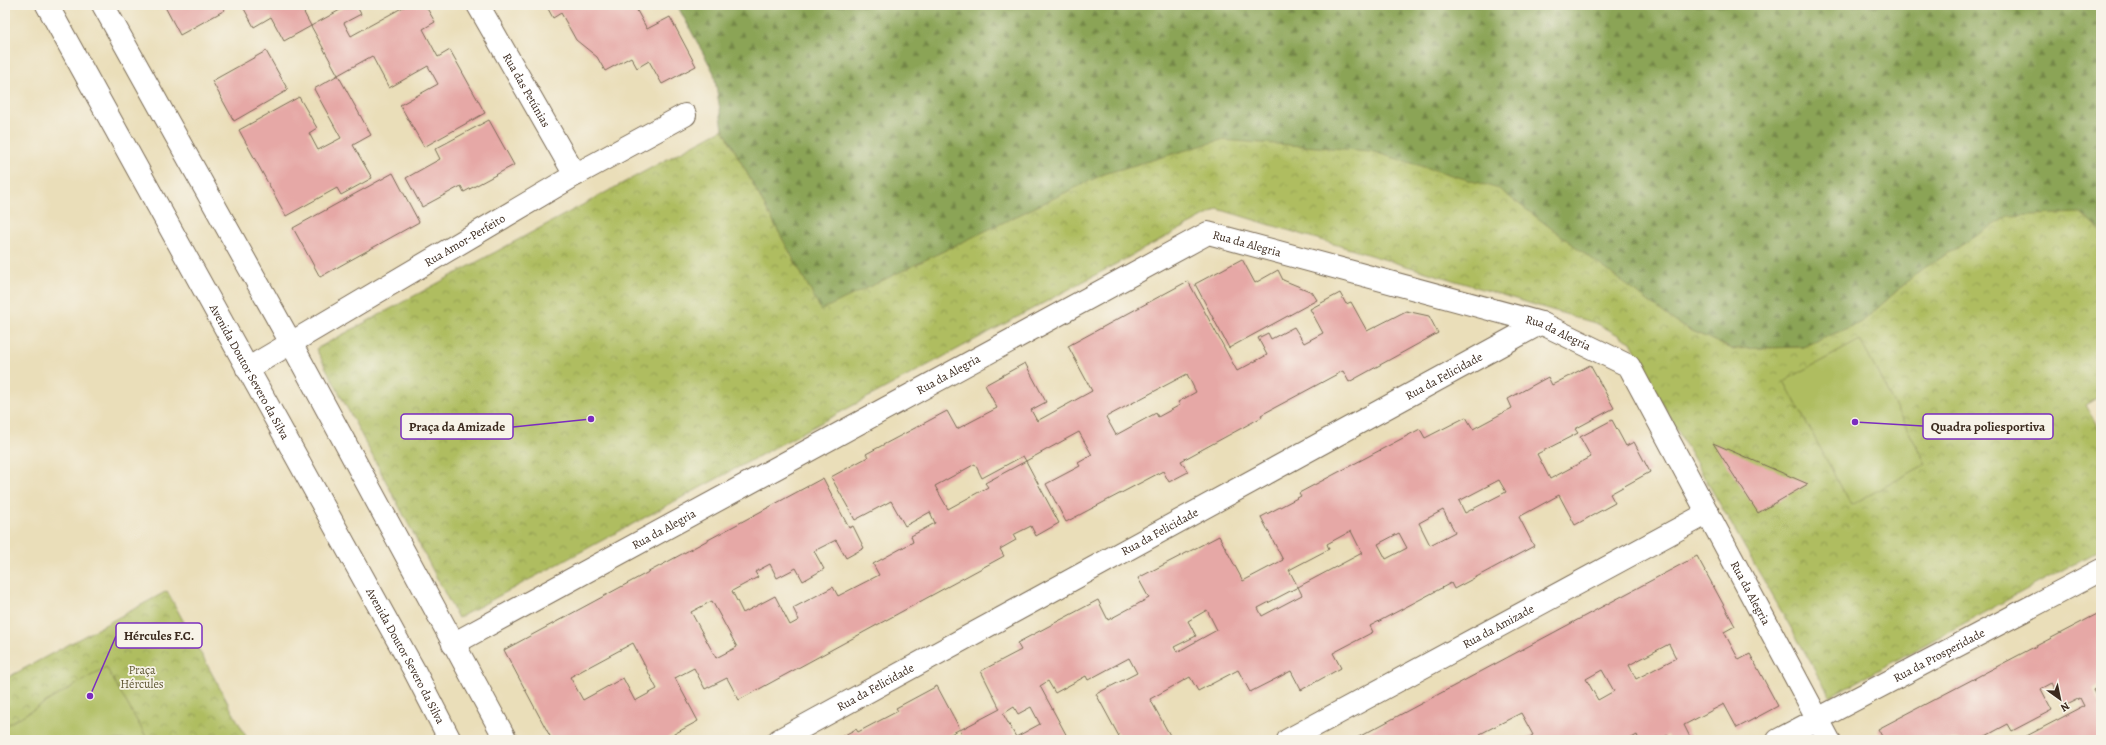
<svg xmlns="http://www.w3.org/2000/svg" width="2106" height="745" font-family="Alegreya,serif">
<defs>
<pattern id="forest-firs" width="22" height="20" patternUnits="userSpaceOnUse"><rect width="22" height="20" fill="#8ba456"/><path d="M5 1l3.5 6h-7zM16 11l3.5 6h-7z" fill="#738647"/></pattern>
<pattern id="park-crowns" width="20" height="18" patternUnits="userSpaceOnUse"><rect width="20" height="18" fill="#afbd60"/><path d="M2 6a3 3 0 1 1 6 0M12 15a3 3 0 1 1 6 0" fill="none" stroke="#909a4f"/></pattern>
</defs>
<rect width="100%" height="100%" fill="#f7f3e8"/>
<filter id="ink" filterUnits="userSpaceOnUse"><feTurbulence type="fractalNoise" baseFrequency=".025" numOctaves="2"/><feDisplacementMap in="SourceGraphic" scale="8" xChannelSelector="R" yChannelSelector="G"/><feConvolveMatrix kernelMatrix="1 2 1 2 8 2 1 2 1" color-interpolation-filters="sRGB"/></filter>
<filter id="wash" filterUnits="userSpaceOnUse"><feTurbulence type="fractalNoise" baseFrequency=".012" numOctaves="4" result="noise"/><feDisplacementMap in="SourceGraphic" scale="16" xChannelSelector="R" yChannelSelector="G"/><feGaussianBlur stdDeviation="0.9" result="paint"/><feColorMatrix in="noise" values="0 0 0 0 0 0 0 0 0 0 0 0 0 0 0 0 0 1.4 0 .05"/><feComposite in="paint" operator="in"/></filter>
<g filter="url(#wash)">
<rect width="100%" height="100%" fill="#eadeb9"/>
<polygon fill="url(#forest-firs)" stroke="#63673a" points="677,5 2101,5 2101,231 2081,213 1918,272 1862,322 1803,347 1732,349 1681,326 1104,174 821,311 723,129 714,73"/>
<g fill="url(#park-crowns)" stroke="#75743f">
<polygon points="723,129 821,310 1104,174 1221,140 1370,151 1499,189 1681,326 1732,349 1803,347 1862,322 1918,272 2009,216 2081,213 2101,231 2101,396 2086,405 2101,433 2101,549 1830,696 1659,398 1631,342 1598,324 1218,209 458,618 316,349"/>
<polygon points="167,591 248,740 5,740 5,679"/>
</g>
<g fill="#afbd60" stroke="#75743f">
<polygon points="1860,340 1926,464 1851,505 1784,381"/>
<polygon points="106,667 148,740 5,740 5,726"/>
</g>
<g id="blocks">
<g fill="#e6a8a6" fill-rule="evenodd">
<polygon points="164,5 222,5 225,10 180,35"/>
<polygon points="242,5 300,5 311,26 284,41 271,17 254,27"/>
<polygon points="349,5 356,5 361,14 344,23 351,36 407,5 425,5 435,22 423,29 438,57 450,50 485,113 424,147 400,105 438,84 428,66 389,88 372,56 338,75 371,135 353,145 372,178 341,195 337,188 286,216 239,130 299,97 317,128 309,133 318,150 341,138 314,89 338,75 311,26"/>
<polygon points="546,5 634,5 647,29 670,17 696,66 662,84 649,61 637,68 631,57 605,71 597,57 576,40 561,13 553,18"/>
<polygon points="266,51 288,90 234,121 212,81"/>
<polygon points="489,120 514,165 464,192 461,186 422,207 406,178 440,159 435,149"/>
<polygon points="393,173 419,222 320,277 293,228"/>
<polygon points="1242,259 1255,283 1278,270 1283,280 1312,292 1317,300 1229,348 1195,284"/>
<path d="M 1188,281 L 1237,371 L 1267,355 L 1258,338 L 1268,333 L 1271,339 L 1294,327 L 1304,343 L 1323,333 L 1310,309 L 1340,293 L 1346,304 L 1351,302 L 1367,331 L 1406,311 L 1429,316 L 1438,333 L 1349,382 L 1343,371 L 1261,415 L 1262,417 L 1181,461 L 1188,472 L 1169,482 L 1163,471 L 1066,522 L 1046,484 L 1080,466 L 1078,463 L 1092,455 L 1079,432 L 1026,461 L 1023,456 L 982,478 L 975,464 L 935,486 L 948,509 L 988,487 L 985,483 L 1026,461 L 1059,523 L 1036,536 L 1031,526 L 1013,535 L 1016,540 L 1000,549 L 1004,556 L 739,700 L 727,678 L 705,689 L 694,668 L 675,678 L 698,721 L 663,740 L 552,740 L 504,650 L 823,478 L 849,528 L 853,526 L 864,548 L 846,558 L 836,540 L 814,551 L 824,569 L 803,581 L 796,568 L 777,578 L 770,564 L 755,572 L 758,577 L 732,591 L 743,613 L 775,596 L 790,625 L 799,620 L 793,608 L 833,587 L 838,596 L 879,575 L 873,564 L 913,542 L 911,536 L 935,523 L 930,512 L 905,526 L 891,501 L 855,520 L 831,477 L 868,457 L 866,454 L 947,411 L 957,429 L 997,408 L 985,385 L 1025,363 L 1046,402 L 1031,410 L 1037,421 L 1092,391 L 1068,346 ZM 1187,374 L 1196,392 L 1178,402 L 1180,405 L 1158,417 L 1156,413 L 1116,435 L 1106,417 ZM 712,601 L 737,647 L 716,658 L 691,612 ZM 633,643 L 657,689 L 635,701 L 623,678 L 583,700 L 570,677 Z"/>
<path d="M 1590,365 L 1614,408 L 1575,429 L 1578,433 L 1537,454 L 1550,479 L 1591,457 L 1580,437 L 1612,420 L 1626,446 L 1634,442 L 1650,472 L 1610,494 L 1615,503 L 1575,525 L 1559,495 L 1519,517 L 1534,546 L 1454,589 L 1451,583 L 1370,626 L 1373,632 L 1333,653 L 1341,668 L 1301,690 L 1291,671 L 1250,692 L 1238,670 L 1198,691 L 1190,677 L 1150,699 L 1172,739 L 1121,740 L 1096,694 L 1137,673 L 1129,658 L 1088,680 L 1086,676 L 1055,693 L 1048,681 L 1040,686 L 1069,740 L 965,740 L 960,730 L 1000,709 L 981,671 L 1021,650 L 1017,643 L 1098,600 L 1108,620 L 1149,598 L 1138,578 L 1219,536 L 1243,581 L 1283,560 L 1261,517 L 1301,496 L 1299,493 L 1420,429 L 1425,438 L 1466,417 L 1473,429 L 1512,408 L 1508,399 L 1548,377 L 1552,385 ZM 1499,480 L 1506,492 L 1465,513 L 1459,501 ZM 1443,510 L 1455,532 L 1430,545 L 1419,523 ZM 1351,531 L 1362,553 L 1298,587 L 1289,570 L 1329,549 L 1327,544 ZM 1399,533 L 1407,548 L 1386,559 L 1378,544 ZM 1298,587 L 1302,595 L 1262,616 L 1258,608 ZM 1207,610 L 1217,630 L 1177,652 L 1174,647 L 1196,636 L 1188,621 ZM 1014,707 L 1018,714 L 1031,707 L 1040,724 L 1016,737 L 1003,714 Z"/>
<polygon points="1713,443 1808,484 1758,513"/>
<path d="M 1697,556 L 1735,626 L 1724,632 L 1739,660 L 1750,654 L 1778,706 L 1737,728 L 1724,704 L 1684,725 L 1690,737 L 1683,740 L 1670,740 L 1668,735 L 1659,740 L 1639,740 L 1637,735 L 1628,740 L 1523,740 L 1533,735 L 1521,713 L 1480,734 L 1483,740 L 1353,740 ZM 1669,644 L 1676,658 L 1636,679 L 1629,665 ZM 1602,670 L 1614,691 L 1598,700 L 1586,679 Z"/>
<polygon points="2101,612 2101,685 2093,690 2101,705 2101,740 2019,740 2084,706 2080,698 2064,706 2052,683 2041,689 2052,710 2012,731 2008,724 1982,738 1983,740 1884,740 1878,729"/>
<polygon points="937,686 960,729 940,740 835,740 856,729 858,732 898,711 896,708"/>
</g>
</g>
</g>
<g filter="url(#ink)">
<use href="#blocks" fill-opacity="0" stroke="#786954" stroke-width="1"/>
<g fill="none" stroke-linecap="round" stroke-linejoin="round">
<g stroke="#786954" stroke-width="24">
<g id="minor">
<path id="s1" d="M 478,5 L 575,175"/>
<path id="s2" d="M 247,369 L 575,175 L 685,115"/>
<path id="s3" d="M 453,644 L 1208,233 L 1541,323 L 1629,366 L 1829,740"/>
<path id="s4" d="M 779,740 L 1541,323"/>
<path id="s5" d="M 1288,740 L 1708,513"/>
<path id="s6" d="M 1778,740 L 2101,570"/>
</g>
</g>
<g stroke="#786954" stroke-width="24">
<g id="secondary">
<path id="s7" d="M 47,5 L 414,670 L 450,740"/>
<polyline points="103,5 291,343 506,740"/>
</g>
</g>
<use href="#minor" stroke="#fff" stroke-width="22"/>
<use href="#secondary" stroke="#fff" stroke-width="22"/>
</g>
</g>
<g text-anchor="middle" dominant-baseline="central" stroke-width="3.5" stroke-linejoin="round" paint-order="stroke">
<g font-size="12" fill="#3b2a1e" stroke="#f7f3e8">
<text stroke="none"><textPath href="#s1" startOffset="98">Rua das Petúnias</textPath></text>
<text stroke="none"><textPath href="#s2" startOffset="253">Rua Amor-Perfeito</textPath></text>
<text stroke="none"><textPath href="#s3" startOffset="900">Rua da Alegria</textPath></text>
<text stroke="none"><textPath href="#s3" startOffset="1224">Rua da Alegria</textPath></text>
<text stroke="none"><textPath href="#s7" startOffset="419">Avenida Doutor Severo da Silva</textPath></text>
<text stroke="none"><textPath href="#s3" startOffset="564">Rua da Alegria</textPath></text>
<text stroke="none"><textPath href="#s4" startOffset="758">Rua da Felicidade</textPath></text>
<text stroke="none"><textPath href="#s3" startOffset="240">Rua da Alegria</textPath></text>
<text stroke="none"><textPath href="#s4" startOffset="434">Rua da Felicidade</textPath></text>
<text stroke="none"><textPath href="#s3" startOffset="1560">Rua da Alegria</textPath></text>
<text stroke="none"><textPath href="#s5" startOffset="239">Rua da Amizade</textPath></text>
<text stroke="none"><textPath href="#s6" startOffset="182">Rua da Prosperidade</textPath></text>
<text stroke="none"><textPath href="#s7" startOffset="743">Avenida Doutor Severo da Silva</textPath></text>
<text stroke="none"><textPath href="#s4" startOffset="110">Rua da Felicidade</textPath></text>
</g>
<g font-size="12" fill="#5e5632" stroke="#f7f3e8">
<text x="142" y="670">Praça<tspan x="142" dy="14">Hércules</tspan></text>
</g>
</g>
<path fill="none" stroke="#7b2cbf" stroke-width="1.5" d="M1855 422L1923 426M591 419L513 427M90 696L116 636"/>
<g fill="#7b2cbf" stroke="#f7f3e8" stroke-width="1.5">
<circle cx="1855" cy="422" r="4"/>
<circle cx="591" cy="419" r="4"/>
<circle cx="90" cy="696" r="4"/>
</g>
<g fill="#f7f3e8" stroke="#7b2cbf" stroke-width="1.5">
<rect x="1923" y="414" width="130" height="25" rx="4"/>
<rect x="401" y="414" width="112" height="25" rx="4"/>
<rect x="116" y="623" width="86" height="25" rx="4"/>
</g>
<g font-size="13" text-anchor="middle" font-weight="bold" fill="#3b2a1e">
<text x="1988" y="431">Quadra poliesportiva</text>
<text x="457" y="431">Praça da Amizade</text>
<text x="159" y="640">Hércules F.C.</text>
</g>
<rect width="2106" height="745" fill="none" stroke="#f7f3e8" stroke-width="20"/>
<g transform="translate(2060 699) rotate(147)" stroke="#f7f3e8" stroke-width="3" paint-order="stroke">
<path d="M0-3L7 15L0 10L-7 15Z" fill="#3b2a1e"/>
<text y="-6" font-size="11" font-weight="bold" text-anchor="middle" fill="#3b2a1e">N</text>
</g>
</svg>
